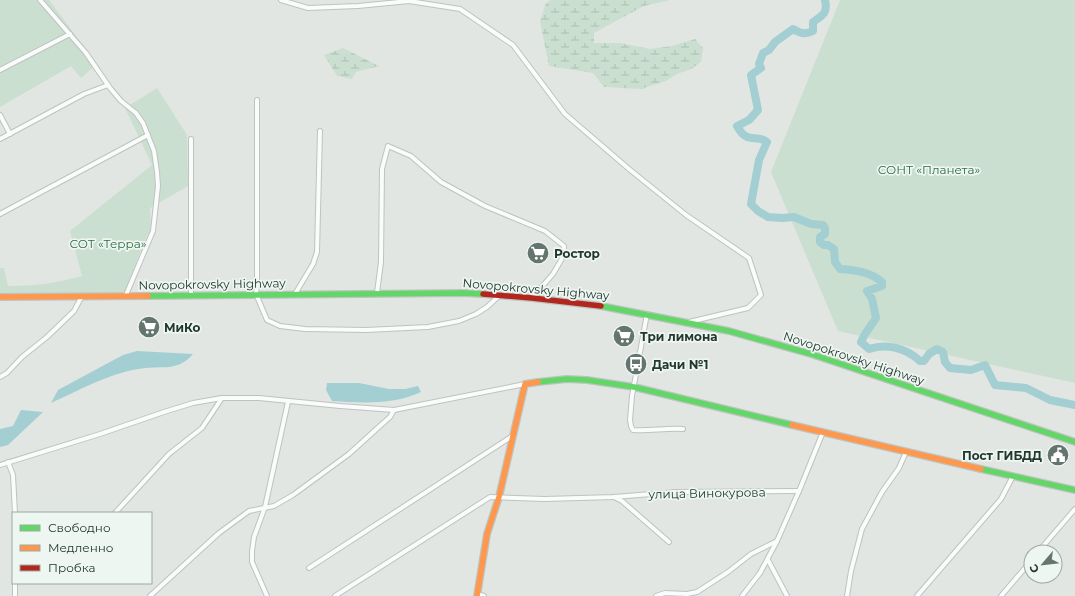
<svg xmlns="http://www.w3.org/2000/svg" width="1075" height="596" font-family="Montserrat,sans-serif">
<defs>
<pattern id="wetland-marsh" width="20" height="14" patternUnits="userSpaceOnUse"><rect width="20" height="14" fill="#cadfcf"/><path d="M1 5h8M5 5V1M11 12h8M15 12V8" fill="none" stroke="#adc0b2"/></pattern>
</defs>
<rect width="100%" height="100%" fill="#e1e6e3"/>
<g fill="url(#wetland-marsh)">
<polygon points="551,0 670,0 644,6 616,21 594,33 594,43 620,43 650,49 672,46 695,39 703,48 701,62 691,69 677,74 666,81 641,89 604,87 593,73 549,66 540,21 546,3"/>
<polygon points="343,48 379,66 356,72 352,79 337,76 324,55"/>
</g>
<g fill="#cadfcf">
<polygon points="0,0 49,0 97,64 81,78 71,66 0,107"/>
<polygon points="840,0 1075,0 1075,383 838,331 771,172"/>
<path d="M 157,88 L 187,135 L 188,186 L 150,208 L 151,231 L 147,235 L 124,293 L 0,294 L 0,268 L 4,268 L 8,286 C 35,286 56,283 82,276 L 70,231 L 152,165 L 125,108 Z"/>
</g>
<g fill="#a3ced2">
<path d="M 137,351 L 193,354 C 178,371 166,366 145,368 C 111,372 82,389 51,403 L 58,390 L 123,355 Z"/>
<path d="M 327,383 L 359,383 L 389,389 L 405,389 L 418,386 L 421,392 C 394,405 361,403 332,401 L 326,390 Z"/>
<polygon points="21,410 43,412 8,445 0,447 0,429 13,426"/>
</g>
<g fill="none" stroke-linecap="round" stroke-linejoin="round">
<path stroke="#a3ced2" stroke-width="8" d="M 825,0 C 828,13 823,15 813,22 L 813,31 C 805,35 800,33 793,29 L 775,42 L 769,50 L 763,53 L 759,64 L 761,68 L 751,75 L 758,110 L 749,120 L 737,126 C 748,146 756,133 767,142 L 759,160 L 751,204 L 758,211 L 768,217 L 782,218 L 794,217 L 811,224 L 823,225 L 825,228 L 825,234 L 820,237 L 820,242 L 824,245 L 828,245 L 834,249 L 835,262 L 840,269 C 856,270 870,272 882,282 L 882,286 L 867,291 L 872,299 L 876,318 L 865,334 L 861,342 L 869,349 C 887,343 906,348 920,361 L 924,361 L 929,354 L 937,349 L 943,352 L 945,362 L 950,368 L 971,370 L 985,365 L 995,385 L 1026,388 L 1050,400 L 1075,405"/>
<g stroke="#bec3c0" stroke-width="6">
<g id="street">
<polyline points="40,0 86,53 110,88 121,101 136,113 143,123 154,151 157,172 158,186 153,231 126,295"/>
<polyline points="281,0 308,8 358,6 409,1 460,9 513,45 565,114 629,169 686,215 749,258 761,295 748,308 689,322"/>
<polyline points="0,70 70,34"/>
<polyline points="257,100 257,283 256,294 267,320 280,326 305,329 366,330 428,327 459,321 476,314 487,307 500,295"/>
<polyline points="0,115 10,134"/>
<polyline points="0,139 84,94 108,85"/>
<polyline points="0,214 148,135"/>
<polyline points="377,293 381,262 382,169 388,146 411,156 441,182 485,206 545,231 564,246 564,255 553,274 532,298"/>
<polyline points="295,294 313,264 317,252 320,131"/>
<polyline points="191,295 191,139"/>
<path d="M 647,314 L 632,396 L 630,420 L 631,426 L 633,430 C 650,431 666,428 683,429"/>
<polyline points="0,377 7,373 22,357 47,337 74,311 82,296"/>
<polyline points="8,462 13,475 15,513"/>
<polyline points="0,465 100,434 164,412 193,403 222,398 259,398 340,406 394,410 525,384"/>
<polyline points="614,497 622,501 669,542"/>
<polyline points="115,513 169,454 202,428 222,398"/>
<polyline points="1038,552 1075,509"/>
<polyline points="768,560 787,596"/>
<polyline points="309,568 514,435"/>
<polyline points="477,594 484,596"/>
<polyline points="15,596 15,583"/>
<polyline points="150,596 219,533 249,511 274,506 293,495 349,454 381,425 390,417 394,410"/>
<polyline points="267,596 252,562 252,551 254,537 265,507 288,402"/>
<polyline points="335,596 490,497 545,499 614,497 676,492 799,491"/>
<polyline points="656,596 665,593 687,594 697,592 728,572 751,554 777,541 799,491 823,432"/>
<polyline points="742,596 760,573 777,541"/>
<polyline points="847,596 851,571 862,529 882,492 899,468 906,452"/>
<polyline points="917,596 1001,499 1013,476"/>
<polyline points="1001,596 1031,561"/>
</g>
</g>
<g stroke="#bdc3c0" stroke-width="8">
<g id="fast">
<polyline points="148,296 464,293 483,294"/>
<polyline points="601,306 729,331 811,354 1075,442"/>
<polyline points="538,382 567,379 587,380 634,387 792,425"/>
<polyline points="981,469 1075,490"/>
</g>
</g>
<g stroke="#bdc3c0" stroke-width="8">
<g id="slow">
<polyline points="0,297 148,296"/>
<polyline points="792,425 981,469"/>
<polyline points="477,596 487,534 499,497 525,384 538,382"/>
</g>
</g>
<g stroke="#bdc3c0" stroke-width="8">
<polyline id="jam" points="483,294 532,298 601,306"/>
</g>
<use href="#street" stroke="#fafbfb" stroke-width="4"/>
<use href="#fast" stroke="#63d668" stroke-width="5.5"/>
<use href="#slow" stroke="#ff974d" stroke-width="5.5"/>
<use href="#jam" stroke="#b3261e" stroke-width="5.5"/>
</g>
<defs>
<g id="supermarket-disc" transform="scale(1.15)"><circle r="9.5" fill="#64746f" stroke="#eef6f1"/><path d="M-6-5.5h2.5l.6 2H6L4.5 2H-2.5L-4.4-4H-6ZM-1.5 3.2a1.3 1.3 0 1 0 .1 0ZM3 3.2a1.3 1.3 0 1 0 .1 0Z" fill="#fff"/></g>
<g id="bus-disc" transform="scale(1.15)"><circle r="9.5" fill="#64746f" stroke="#eef6f1"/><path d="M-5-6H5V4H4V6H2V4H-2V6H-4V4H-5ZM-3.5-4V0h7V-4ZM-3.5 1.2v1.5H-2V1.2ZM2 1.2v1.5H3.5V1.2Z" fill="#fff"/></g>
<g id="civic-disc" transform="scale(1.15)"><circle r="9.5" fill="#64746f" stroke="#eef6f1"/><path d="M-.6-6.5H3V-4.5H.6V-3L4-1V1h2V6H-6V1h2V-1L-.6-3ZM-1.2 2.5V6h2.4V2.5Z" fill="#fff"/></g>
</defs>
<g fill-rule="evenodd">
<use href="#supermarket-disc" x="538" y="253"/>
<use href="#supermarket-disc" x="149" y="327"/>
<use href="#supermarket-disc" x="624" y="336"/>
<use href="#bus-disc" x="636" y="364"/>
<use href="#civic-disc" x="1058" y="455"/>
</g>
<g text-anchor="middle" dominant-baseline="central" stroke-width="3.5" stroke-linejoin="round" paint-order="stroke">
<g font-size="12" fill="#2e6b42" stroke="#eef6f1">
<text x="929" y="169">СОНТ «Планета»</text>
<text x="108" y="243">СОТ «Терра»</text>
</g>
<g font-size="12" font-weight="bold" fill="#213730" stroke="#eef6f1" text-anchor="start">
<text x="554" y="253">Ростор</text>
<text x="164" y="327">МиКо</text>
<text x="640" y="336">Три лимона</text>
<text x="652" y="364">Дачи №1</text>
<text x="1042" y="455" text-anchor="end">Пост ГИБДД</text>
</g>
<g font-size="12" fill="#213730" stroke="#eef6f1">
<text transform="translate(212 284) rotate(-1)">Novopokrovsky Highway</text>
<text transform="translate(536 289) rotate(5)">Novopokrovsky Highway</text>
<text transform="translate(854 358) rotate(18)">Novopokrovsky Highway</text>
<text transform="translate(707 493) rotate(-1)">улица Винокурова</text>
</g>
</g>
<rect x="12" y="512" width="140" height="72" fill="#eef6f1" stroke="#9caaa4"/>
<rect x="20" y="525" width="20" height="6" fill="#63d668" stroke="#9caaa4"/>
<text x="48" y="532" font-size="12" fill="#213730">Свободно</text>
<rect x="20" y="545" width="20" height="6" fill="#ff974d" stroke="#9caaa4"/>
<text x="48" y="552" font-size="12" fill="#213730">Медленно</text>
<rect x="20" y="565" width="20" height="6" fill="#b3261e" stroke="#9caaa4"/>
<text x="48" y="572" font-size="12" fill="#213730">Пробка</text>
<g transform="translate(1043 564) rotate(242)"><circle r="19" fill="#eef6f1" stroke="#9caaa4"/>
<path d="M0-3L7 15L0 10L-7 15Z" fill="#64746f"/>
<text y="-6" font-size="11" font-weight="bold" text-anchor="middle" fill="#213730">С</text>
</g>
</svg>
